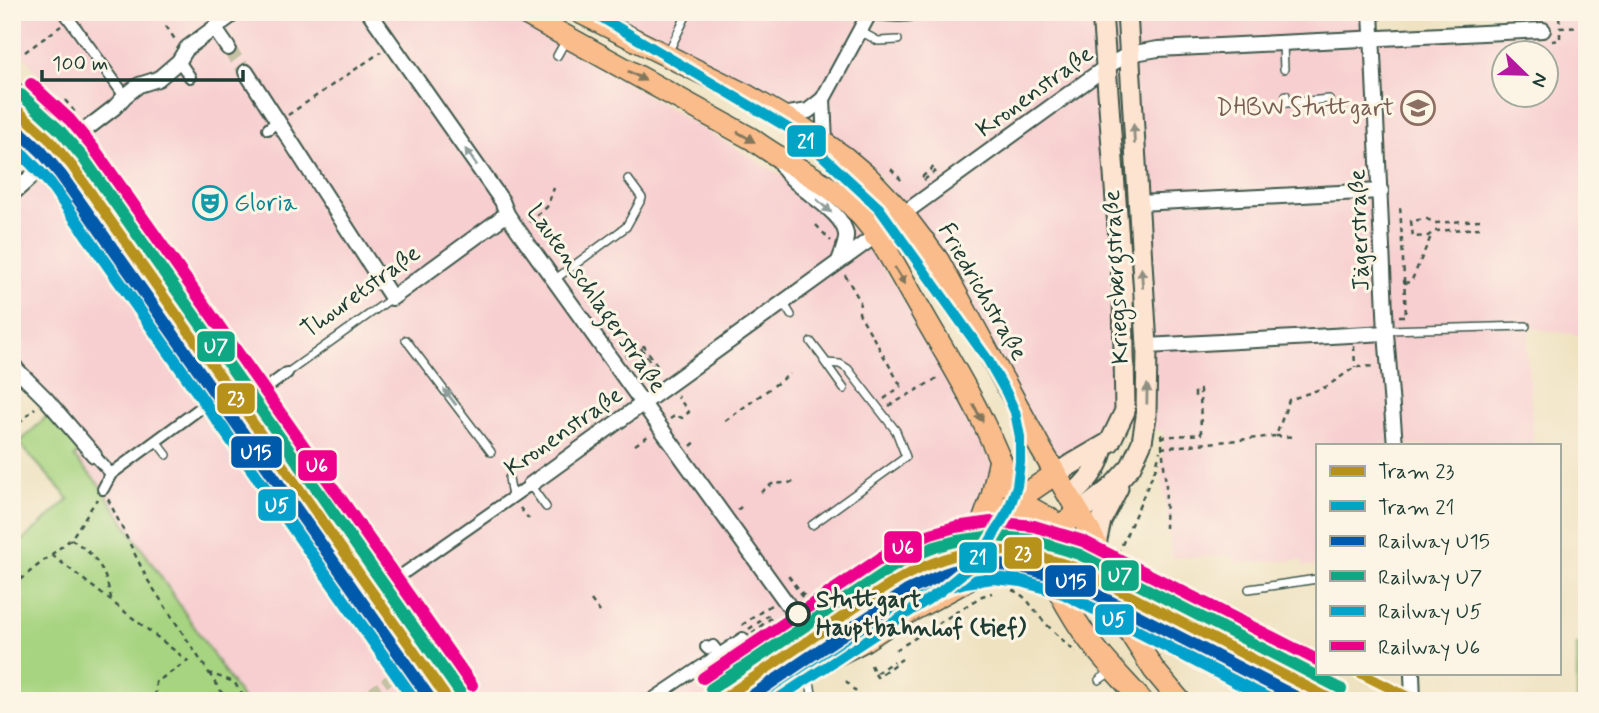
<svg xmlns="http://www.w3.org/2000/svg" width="1599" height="713" font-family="Mynerve,sans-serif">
<rect width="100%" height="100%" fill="#fcf5e5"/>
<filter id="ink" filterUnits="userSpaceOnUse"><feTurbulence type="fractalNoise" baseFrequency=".0143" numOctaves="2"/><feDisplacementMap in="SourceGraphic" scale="14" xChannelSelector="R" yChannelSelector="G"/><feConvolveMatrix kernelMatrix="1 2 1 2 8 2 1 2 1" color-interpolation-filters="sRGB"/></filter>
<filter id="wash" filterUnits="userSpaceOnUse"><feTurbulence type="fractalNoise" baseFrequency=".00686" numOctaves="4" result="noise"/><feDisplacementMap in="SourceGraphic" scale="28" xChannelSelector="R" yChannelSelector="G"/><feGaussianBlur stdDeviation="1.57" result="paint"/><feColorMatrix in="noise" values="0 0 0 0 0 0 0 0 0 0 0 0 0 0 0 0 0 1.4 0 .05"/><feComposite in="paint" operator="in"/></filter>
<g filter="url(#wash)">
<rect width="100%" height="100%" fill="#efe2c1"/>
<g fill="#f7cfd0" fill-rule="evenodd">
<polygon points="12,12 503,12 608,72 811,193 851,229 868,248 921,321 1006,495 703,701 244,701 98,483 74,456 79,451 64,431 12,380 12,205 59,163 83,136 12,39"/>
<path d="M 611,12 L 862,12 L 862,14 L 886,12 L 1373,12 L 1376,37 L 1531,32 L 1530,12 L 1587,12 L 1587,336 L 1530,328 L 1527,349 L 1534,445 L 1317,445 L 1317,566 L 1303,566 L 1302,560 L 1235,563 L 1233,556 L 1172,558 L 1161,472 L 1164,432 L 1104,416 L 1087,440 L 1069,453 L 1058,454 L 1049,449 L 880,176 L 840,140 L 776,96 L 660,43 ZM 1504,52 L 1546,52 L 1546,94 L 1504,94 Z"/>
</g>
<g fill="#a7d481" stroke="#63885a" stroke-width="2">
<polygon points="1123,89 1136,311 1132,311 1118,92"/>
<polygon points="47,416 64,431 80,451 74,457 98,483 244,701 12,701 12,547 14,548 69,499 19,443"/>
<polygon points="1587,644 1587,701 1577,701 1577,645"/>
</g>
</g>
<g filter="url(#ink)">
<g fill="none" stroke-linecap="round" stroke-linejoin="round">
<polyline stroke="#c5c1a5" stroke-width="10" stroke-dasharray="10 5" stroke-linecap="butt" points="360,701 402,670"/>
<polyline stroke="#c5c1a5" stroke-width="14" stroke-dasharray="14 7" stroke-linecap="butt" points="228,48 246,72"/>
<g stroke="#3e5649" stroke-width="10">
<g id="service">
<polyline points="869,16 899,18 951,14"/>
<polyline points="860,31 878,41 898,40"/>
<polyline points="1283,44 1284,69"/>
<polyline points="668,53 688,12"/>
<polyline points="557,56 567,38"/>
<polyline points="1286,95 1287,103 1329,99"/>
<polyline points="554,280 626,227 642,198 628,179"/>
<polyline points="783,302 791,315"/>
<polyline points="1387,330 1526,326"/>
<polyline points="406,340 491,452"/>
<polyline points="811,342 827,363 840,364 848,369 896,431 906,457 812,525"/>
<polyline points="824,361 844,389"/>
<polyline points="287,373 392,298"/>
<polyline points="156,441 167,455"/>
<polyline points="509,478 512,497"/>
<polyline points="530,485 546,507"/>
<polyline points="1249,589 1317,579"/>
<polyline points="809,674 812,694 811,701"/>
<polyline points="1099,680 1112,671"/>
</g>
</g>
<g stroke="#3e5649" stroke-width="14">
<g id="pedestrian">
<polyline points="64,12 125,96"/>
<polyline points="179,61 190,77"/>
<polyline points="12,83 48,132 46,156"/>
<polyline points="268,129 279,120"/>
<polyline points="12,133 72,132"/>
<polyline points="23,154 48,132"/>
<polyline points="54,165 77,170 132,244 242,406 458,701"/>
<polyline points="77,170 79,142"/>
<polyline points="132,244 150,229"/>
<polyline points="242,406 287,373"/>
<polyline points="94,455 111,474 229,387"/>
<polyline points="103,489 111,474"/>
<polyline points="377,592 530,485"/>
<polyline points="706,647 708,649 713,646 720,655"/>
<polyline points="402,670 420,650"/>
<polyline points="649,701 743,638"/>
</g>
</g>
<g stroke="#3e5649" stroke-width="18">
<g id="minor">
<polyline points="369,12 502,201 507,214 518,230 791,609 792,625 787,656"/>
<polyline points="1371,12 1386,333 1395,445"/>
<polyline points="215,29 228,48"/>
<polyline points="246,72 392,298 507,214"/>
<polyline points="823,99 825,142"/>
<polyline points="782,115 808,111 823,99 870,12"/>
<path d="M 779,160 C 790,189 842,207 846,234 C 847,242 842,253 839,261"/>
<polyline points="12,194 76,137 115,107 125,96 139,85 158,79 179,61 187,48 236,12"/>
<polyline points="1138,203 1381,191"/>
<polyline points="903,214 1106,67 1129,54 1158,49 1543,30"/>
<polyline points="1147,346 1386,333"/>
<polyline points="12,363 17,370 46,399 94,455"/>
<polyline points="530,485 875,236"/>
<polyline points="791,609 811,615 845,616"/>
<polyline points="1412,673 1413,701"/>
</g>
</g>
<g stroke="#3e5649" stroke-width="23">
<g id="secondary">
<polyline points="1055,474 1110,442 1125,411 1123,295 1102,12"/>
<path d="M 1070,497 C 1086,483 1098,470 1103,448"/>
<polyline points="1079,513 1111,488 1131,466 1142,442 1146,417 1147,346 1127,12"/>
<polyline points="1096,544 1101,521 1118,488"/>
</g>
</g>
<g stroke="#3e5649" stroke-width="24">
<g id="primary">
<path d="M 522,12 L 752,139 C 785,164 829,181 857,211 C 883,239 901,277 920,309 C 942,348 966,385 985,426 C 1018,496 1041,571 1086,636 C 1103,660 1123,679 1142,701"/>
<polyline points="579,12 748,96 803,128 843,156 869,178 903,214 938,260 1041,449 1088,528 1096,544 1116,607 1132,636 1154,670 1180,701"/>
<polyline points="875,236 925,242"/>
<polyline points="1018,501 1050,519 1109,600"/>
<polyline points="982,524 992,496 1000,459"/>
<polyline points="975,568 1030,510"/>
<path d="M 990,575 C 1015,568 1032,572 1055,584"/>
<polyline points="725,701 1055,474"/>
<polyline points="760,701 811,668 862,642 900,617 1035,544 1079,513"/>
</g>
</g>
<g stroke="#3e5649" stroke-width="2.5" stroke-dasharray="5 5" stroke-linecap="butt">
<polyline points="1550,16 1559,16 1560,28"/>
<polyline points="166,26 176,41"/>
<polyline points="1552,41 1560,40 1560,28 1587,27"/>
<polyline points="25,52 61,26"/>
<polyline points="65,100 74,111 75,121"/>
<polyline points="288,115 381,52"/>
<polyline points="891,169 904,183"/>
<polyline points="922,177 935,166"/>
<polyline points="924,180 938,169"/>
<polyline points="1480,220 1435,223 1427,219 1411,221 1413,237 1428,236 1435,231 1480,228"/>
<polyline points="529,222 547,207 554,188"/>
<polyline points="816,225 831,241"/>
<polyline points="845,275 860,301 859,313 901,386"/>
<polyline points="1404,283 1411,282 1432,234"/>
<polyline points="1399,316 1406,316 1400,204"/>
<polyline points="1354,346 1355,367"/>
<polyline points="641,348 653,366"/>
<polyline points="637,350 649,367"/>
<polyline points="625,357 644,346 657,365"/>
<polyline points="884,399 901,386"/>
<polyline points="889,406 941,376"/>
<polyline points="670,419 676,415 682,418 689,412 677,396"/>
<polyline points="725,421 790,374"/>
<polyline points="12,430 35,408"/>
<polyline points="1161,434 1166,486 1165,528"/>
<polyline points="1276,436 1294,437"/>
<polyline points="1161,437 1201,434 1200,390 1195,391 1195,397"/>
<polyline points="635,445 648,436"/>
<polyline points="691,446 698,440"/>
<polyline points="1161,448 1276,436 1289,400 1326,387 1355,367 1375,366"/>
<polyline points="761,492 772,484 797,482"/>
<polyline points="108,499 147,579 209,673 234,682 247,701"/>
<polyline points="520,508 529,519"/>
<polyline points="737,510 744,505"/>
<path d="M 71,539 C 100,558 105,570 112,603"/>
<polyline points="1118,554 1156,467 1160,451"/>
<polyline points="52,555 188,661 156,682 155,701"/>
<polyline points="12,586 71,539 97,499"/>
<path d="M 1012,590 C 1026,595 1031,606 1040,617 C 1051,630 1064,641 1076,653"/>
<polyline points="802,597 787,574 806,598"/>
<polyline points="591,600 600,612"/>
<polyline points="742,625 771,605"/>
<polyline points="749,629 769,615"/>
<polyline points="752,633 771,618"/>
<polyline points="754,636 774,621"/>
<polyline points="755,643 778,626"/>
<polyline points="896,650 982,596 992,593"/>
<polyline points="753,654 776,638"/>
<polyline points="871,665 875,674"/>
<polyline points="209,673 227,701"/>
<polyline points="876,673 894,661"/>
<polyline points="875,674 877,677 902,659"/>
<polyline points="846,681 856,692"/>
</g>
<use href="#service" stroke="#fff" stroke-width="7"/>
<use href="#pedestrian" stroke="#fff" stroke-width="10"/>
<use href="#minor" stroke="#fff" stroke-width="14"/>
<use href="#secondary" stroke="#fde4d0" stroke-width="19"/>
<use href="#primary" stroke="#f9bc8a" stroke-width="21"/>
<g stroke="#fcf5e5" stroke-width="18">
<g id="rail-1">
<polyline points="12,124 41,151 61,175 432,701"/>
<polyline points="744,701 907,591 944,574 962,568 992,564 1025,568 1069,580 1304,701"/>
</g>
</g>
<g stroke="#fcf5e5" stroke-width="18">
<g id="rail-2">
<polyline points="21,95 60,131 83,158 460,693"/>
<polyline points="711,689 894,567 935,547 957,541 993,536 1031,540 1080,555 1341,689"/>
</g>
</g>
<g stroke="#fcf5e5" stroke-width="18">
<g id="rail-3">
<polyline points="12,143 50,183 415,701"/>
<polyline points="769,701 914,603 948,587 965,582 993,578 1022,581 1063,593 1273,701"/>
</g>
</g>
<g stroke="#fcf5e5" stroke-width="18">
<g id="rail-4">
<polyline points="31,84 70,120 95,150 472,685"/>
<polyline points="703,678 887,554 931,534 955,527 991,522 1034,526 1083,541 1317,660"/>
</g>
</g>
<use href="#rail-1" stroke="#005aab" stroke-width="12"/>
<use href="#rail-2" stroke="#10a884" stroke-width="12"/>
<use href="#rail-3" stroke="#06a1cc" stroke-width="12"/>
<use href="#rail-4" stroke="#ec008c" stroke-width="12"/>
<g stroke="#fcf5e5" stroke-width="16">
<g id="tram-1">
<polyline points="12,105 51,141 72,166 449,701"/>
<polyline points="1360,673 1416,701"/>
<path d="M 719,701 C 753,678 787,655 821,632 C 869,598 920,557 980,551 C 1012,548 1044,557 1074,567 L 1335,701"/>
</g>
</g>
<g stroke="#fcf5e5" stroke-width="16">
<polyline id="tram-2" points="592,12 800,135 879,208 988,360 1006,392 1015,412 1020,437 1020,462 1017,486 1009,509 984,551 968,569 941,591 774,701"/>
</g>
<use href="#tram-1" stroke="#b7921b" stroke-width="10"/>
<use href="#tram-2" stroke="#02a4c6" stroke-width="10"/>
</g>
<defs><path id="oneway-solid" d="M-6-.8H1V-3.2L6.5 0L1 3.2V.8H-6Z" transform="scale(1.75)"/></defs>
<g fill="#81765b">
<use href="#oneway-solid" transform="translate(637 76) rotate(29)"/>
<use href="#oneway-solid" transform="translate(746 137) rotate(30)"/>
<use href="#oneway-solid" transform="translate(900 276) rotate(58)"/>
<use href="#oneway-solid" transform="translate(978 413) rotate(62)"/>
</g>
<g fill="#8e9082">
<use href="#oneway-solid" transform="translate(1134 134) rotate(-93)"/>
<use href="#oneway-solid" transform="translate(1142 278) rotate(-94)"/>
<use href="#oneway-solid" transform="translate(1147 394) rotate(-89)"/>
</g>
<g fill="#8f9e9a">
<use href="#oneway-solid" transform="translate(471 157) rotate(-125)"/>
<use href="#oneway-solid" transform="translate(824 206) rotate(42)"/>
<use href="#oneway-solid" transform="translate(450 397) rotate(-127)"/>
</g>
</g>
<defs>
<g id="university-ring" transform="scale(1.75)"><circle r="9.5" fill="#fcf5e5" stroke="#8d6e63" stroke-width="1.5"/><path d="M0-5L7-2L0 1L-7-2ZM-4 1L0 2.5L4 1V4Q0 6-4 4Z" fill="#8d6e63"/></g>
<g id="theatre-ring" transform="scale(1.75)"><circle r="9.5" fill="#fcf5e5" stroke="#0f9aa8" stroke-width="1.5"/><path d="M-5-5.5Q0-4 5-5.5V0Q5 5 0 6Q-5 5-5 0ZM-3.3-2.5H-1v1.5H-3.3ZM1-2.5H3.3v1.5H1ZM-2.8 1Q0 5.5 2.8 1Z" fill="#0f9aa8"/></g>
</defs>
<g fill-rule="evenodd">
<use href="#university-ring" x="1418" y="108"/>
<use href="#theatre-ring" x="210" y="203"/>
</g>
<circle fill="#fcf5e5" stroke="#1f3d34" stroke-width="3.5" cx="798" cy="614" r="11"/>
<g text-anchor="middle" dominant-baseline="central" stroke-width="6" stroke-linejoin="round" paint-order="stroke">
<g font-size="24" fill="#1f3d34" stroke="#fcf5e5">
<text transform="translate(1035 92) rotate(-36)">Kronenstraße</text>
<text transform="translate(1360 230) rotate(-92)">Jägerstraße</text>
<text transform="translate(1117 277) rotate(-93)">Kriegsbergstraße</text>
<text transform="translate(361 292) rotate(-36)">Thouretstraße</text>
<text transform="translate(982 292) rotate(60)">Friedrichstraße</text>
<text transform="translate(596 299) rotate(55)">Lautenschlagerstraße</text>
<text transform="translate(564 432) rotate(-35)">Kronenstraße</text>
</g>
<g font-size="24" fill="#785e54" stroke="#fcf5e5" text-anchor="end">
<text x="1394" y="108">DHBW Stuttgart</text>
</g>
<g font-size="24" fill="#0d838f" stroke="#fcf5e5" text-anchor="start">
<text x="234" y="203">Gloria</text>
</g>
<g font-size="24" font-weight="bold" fill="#1f3d34" stroke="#fcf5e5" text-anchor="start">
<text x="816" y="600">Stuttgart<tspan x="816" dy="28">Hauptbahnhof (tief)</tspan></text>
</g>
</g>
<g stroke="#fcf5e5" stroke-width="2.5">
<rect x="786" y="124" width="41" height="34" rx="7" fill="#02a4c6"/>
<rect x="196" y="330" width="40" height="33" rx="7" fill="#10a884"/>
<rect x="216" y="382" width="40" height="33" rx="7" fill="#b7921b"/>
<rect x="230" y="435" width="53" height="34" rx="7" fill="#005aab"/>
<rect x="297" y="449" width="41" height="33" rx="7" fill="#ec008c"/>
<rect x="257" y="488" width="40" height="34" rx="7" fill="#06a1cc"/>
<rect x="883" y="530" width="40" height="34" rx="7" fill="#ec008c"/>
<rect x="1003" y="536" width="40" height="34" rx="7" fill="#b7921b"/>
<rect x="958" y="541" width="40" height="33" rx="7" fill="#02a4c6"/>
<rect x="1100" y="559" width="40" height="33" rx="7" fill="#10a884"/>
<rect x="1044" y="564" width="53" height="34" rx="7" fill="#005aab"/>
<rect x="1094" y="603" width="41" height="33" rx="7" fill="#06a1cc"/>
</g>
<g font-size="19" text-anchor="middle" font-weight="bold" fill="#fff">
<text x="806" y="148">21</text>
<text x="216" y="353">U7</text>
<text x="236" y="405">23</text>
<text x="256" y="459">U15</text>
<text x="317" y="472">U6</text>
<text x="277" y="512">U5</text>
<text x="903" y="554">U6</text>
<text x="1023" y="560">23</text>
<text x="978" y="564">21</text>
<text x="1120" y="582">U7</text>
<text x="1071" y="588">U15</text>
<text x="1114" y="626">U5</text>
</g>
<rect width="1599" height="713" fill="none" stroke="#fcf5e5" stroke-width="42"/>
<rect x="1316" y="444" width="245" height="231" fill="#fcf5e5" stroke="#a4ab9e" stroke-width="2"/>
<rect x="1330" y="466" width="35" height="10" fill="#b7921b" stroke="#a4ab9e" stroke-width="2"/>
<text x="1378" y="478" font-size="21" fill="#1f3d34">Tram 23</text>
<rect x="1330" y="501" width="35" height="10" fill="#02a4c6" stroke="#a4ab9e" stroke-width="2"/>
<text x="1378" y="514" font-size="21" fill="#1f3d34">Tram 21</text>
<rect x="1330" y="536" width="35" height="10" fill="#005aab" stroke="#a4ab9e" stroke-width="2"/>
<text x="1378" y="548" font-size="21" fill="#1f3d34">Railway U15</text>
<rect x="1330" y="571" width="35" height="10" fill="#10a884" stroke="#a4ab9e" stroke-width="2"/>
<text x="1378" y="584" font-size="21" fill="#1f3d34">Railway U7</text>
<rect x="1330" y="606" width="35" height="10" fill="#06a1cc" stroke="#a4ab9e" stroke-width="2"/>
<text x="1378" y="618" font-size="21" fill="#1f3d34">Railway U5</text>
<rect x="1330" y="641" width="35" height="10" fill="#ec008c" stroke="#a4ab9e" stroke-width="2"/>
<text x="1378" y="654" font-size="21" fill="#1f3d34">Railway U6</text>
<g transform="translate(1525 74) rotate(113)"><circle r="33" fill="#fcf5e5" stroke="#a4ab9e" stroke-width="2"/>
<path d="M0-5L12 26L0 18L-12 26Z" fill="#b5179e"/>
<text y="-10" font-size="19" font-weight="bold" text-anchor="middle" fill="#1f3d34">N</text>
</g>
<path d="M42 70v10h201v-10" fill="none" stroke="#1f3d34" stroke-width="3.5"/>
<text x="52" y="70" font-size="21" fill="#1f3d34" stroke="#fcf5e5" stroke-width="5" paint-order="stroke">100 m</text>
</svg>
